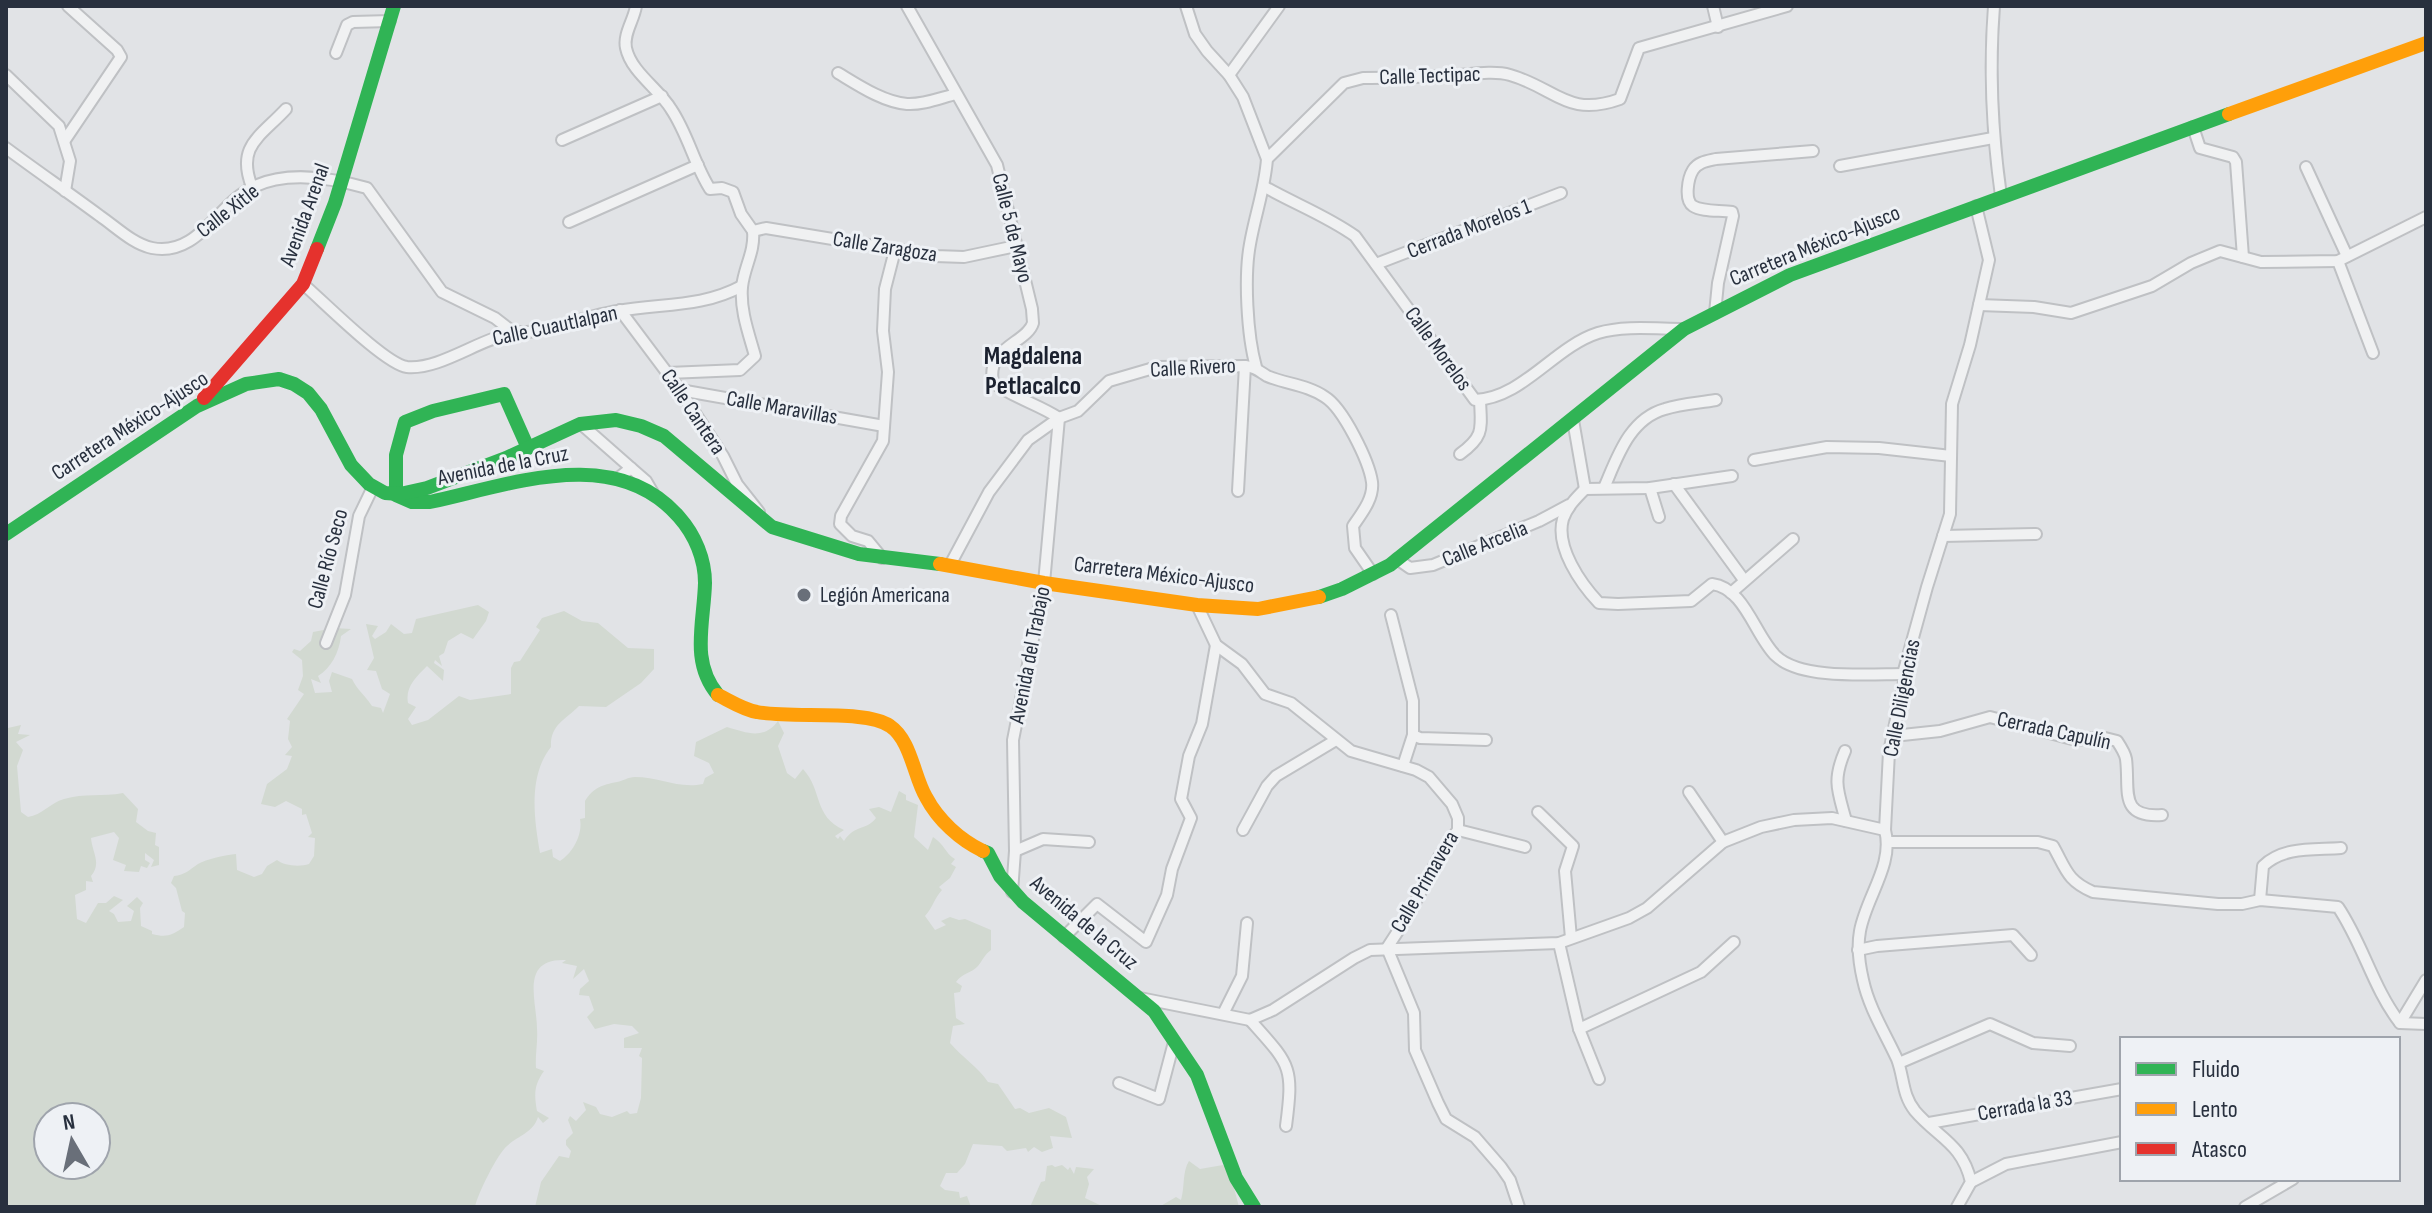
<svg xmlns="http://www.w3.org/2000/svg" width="2432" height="1213" font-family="'Sofia Sans Condensed',sans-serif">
<rect width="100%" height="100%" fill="#e1e3e6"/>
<g fill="#d2d9d1" fill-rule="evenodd">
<path d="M 478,605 L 489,612 L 486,621 L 473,639 L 461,633 L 448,641 L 444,653 L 439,656 L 442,666 L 435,660 L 434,663 L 444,670 L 443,681 L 427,666 C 416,677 405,687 408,703 L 416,707 L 408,719 L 412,725 L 428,720 L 459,696 L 470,700 L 511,694 L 511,668 L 514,662 L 520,661 L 540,630 L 536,627 L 542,618 L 564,611 L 582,621 L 598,623 L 628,648 L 654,649 L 654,669 L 641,683 L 606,707 L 579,706 C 565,720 550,725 551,747 C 528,776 534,818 540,853 L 552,849 L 553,857 L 560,861 C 573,853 583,834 580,819 L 585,818 L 585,801 C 594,787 602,785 617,782 C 623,781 628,777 635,777 C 659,777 678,789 703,784 L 705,778 L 714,773 L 709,763 L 694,756 L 696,742 L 727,727 C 747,733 764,740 778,721 L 784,733 L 778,746 L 787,773 L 795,779 L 803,769 C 823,791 813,816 844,830 L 835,836 L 838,839 L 840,836 L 844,841 C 855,824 866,831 876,818 L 869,809 L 879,807 L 891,812 L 899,791 L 906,795 L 906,800 L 918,805 L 914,837 L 928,850 L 933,837 C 946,846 944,852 955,859 L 951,864 L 956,867 L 950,878 L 939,887 L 942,890 C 934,899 933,907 925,916 L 935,930 L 946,925 L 941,921 L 950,917 L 959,920 L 965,919 L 991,930 L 991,950 C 984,955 983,960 978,966 C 972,973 962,973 956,982 L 962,986 L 960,992 L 954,993 L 956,1018 L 965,1024 L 953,1026 L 950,1043 C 962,1057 978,1067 988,1082 L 998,1084 L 1015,1109 L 1020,1108 L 1029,1113 L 1049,1108 L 1066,1117 L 1072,1138 L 1050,1136 L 1053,1148 L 1042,1152 L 1034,1147 L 1028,1152 L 1026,1148 L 1007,1151 L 1002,1146 L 973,1144 L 965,1164 L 957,1173 L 946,1173 L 940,1186 L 945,1190 L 959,1192 L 960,1198 L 967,1196 L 971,1207 L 535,1207 L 541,1182 L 559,1156 L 569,1158 L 571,1151 L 566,1145 L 566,1140 L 573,1133 L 568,1120 L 570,1116 L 576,1121 L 586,1110 L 583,1102 L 596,1107 L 600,1114 L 612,1117 L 627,1111 L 630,1114 L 637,1113 L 641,1098 L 642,1058 L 639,1056 L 642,1048 L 624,1048 L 624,1038 L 639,1033 L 632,1026 L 614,1024 L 595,1029 L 587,1017 L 594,1010 L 589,996 L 579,995 L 580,989 L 589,981 L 584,969 L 573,979 L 577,966 L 562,963 L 566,960 C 519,958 537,1001 537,1029 C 538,1042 535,1055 536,1068 L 544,1071 C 534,1085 534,1094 537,1111 L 549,1118 L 543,1123 L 538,1117 C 533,1133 519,1135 507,1146 C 498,1153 477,1195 475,1207 L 6,1207 L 8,728 L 21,725 L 18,734 L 30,735 L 16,742 L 23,750 L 17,766 L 21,812 L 28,817 C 42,815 50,803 64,799 C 84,793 103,797 123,793 L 138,809 L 136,822 L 148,831 L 156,833 L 155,845 L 159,847 L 159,865 L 151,867 L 154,860 L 145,853 L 145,860 L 150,863 L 147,868 L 141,866 L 139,872 L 124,871 L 126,865 L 113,860 L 119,838 L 114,832 L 91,838 C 92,852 102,863 91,876 L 93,882 L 86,881 L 86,890 L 75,895 L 77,919 L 86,923 L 98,903 L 106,903 L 114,896 L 123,900 L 109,911 L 114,914 L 118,922 L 131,921 L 134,911 L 127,906 L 137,897 L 143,903 L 140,908 L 141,926 L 152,931 L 152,934 C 167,938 172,935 184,927 L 185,913 L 182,911 L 176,888 L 171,883 L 174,876 C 185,875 189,870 198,864 C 206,859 226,855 236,854 L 237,870 L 254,877 L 262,874 L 267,866 L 277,860 C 284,866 300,867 309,864 L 314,856 L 315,838 L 308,837 L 312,833 L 306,814 L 302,815 L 302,809 L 286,801 L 275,807 L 261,804 L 267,784 L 287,769 L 292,756 L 285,755 L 292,747 L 288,739 L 290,721 L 287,719 L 304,694 L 298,690 L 303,676 L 302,660 L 292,652 L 294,649 L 300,651 L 311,641 L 313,632 L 334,628 L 351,629 L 341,636 C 339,653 331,668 318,676 L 321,683 L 311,679 L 315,693 L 332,692 L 329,681 L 332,672 L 352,679 C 357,690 365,695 372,706 L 381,708 L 383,713 L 390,694 L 382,689 L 376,671 L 367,670 L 374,658 L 366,624 L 378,626 L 372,636 L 375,639 L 386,632 L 391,624 L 404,634 L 412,633 L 416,619 ZM 48,1117 L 96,1117 L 96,1165 L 48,1165 Z"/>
<path d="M 1189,1161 L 1200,1169 L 1223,1165 L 1230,1173 L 1239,1207 L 1159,1207 L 1176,1197 L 1181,1200 C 1185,1187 1182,1172 1189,1161 Z"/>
<polygon points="1052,1165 1055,1167 1062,1165 1068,1170 1070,1167 1074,1174 1076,1167 1094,1169 1087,1177 1089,1184 1085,1198 1104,1207 1030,1207 1041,1182 1045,1181 1047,1166"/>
</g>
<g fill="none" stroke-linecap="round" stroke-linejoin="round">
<g stroke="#bfc1c4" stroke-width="14">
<g id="street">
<path d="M 636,6 C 634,20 623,34 626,48 C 631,72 659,89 671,109 C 688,134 694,164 710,189 L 722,188 L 733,192 L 741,214 L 753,231"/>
<path d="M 907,6 L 997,165 L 1032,309 C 1032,310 1033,322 1033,323 C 1027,343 986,347 993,382 C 1013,398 1038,404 1059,418"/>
<polyline points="1186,6 1195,34 1207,51 1229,75 1243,97 1267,159"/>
<polyline points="1713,6 1718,27"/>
<path d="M 1994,6 C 1989,70 1992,132 2001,196"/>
<polyline points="336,53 347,25 353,22 390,21"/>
<path d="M 838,73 C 858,85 883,102 907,104 C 923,105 940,98 956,94"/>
<polyline points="6,75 59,126 70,161 65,191"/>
<polyline points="1229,75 1279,6"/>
<polyline points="2193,127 2200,148 2233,157 2236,162 2243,257"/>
<polyline points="65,140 121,57 117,50 68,6"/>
<polyline points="562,140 662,96"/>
<path d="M 6,148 C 37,171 69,193 100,216 C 116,227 133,244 152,248 C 198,257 218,204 253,187 C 288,170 332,178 367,188 L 442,292 L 495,318 L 513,332"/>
<polyline points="1840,166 1993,138"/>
<polyline points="2306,167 2347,256"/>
<path d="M 252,187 C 236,146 260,137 286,109"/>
<path d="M 1265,187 C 1295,204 1327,216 1355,236 L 1475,400 C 1523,398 1554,347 1598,333 C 1625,325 1657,329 1684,329"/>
<polyline points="569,222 698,165"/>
<polyline points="753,231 766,228 935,256 964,257 1016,246"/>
<polyline points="2338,261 2373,353"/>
<polyline points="1376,264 1561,193"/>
<path d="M 303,284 C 323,301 385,364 407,367 C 439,370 478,340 511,333 C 518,331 527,333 535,331 C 563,327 590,315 618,311 C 662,303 701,308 742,286"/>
<polyline points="1979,305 2034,307 2071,313 2152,286 2191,263 2220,251 2261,262 2338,261 2426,217"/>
<polyline points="620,310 680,390 723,456 737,484 759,512"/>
<path d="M 1715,313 L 1718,283 L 1733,216 L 1732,212 C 1721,210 1702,212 1693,206 C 1684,200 1688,178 1693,170 C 1698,162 1707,161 1716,159 L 1813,151"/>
<path d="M 1256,367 C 1247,335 1244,276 1250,244 C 1255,215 1265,188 1267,159 L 1344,83 L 1363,78 C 1392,78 1420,77 1449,76 C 1468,75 1492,70 1510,75 C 1556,88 1567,118 1620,99 L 1639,48 L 1787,6"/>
<path d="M 668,373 L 740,370 L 755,356 C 749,334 740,311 742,287 C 744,267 755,252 753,231"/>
<polyline points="680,390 884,426"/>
<polyline points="1573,420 1585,489"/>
<polyline points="581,424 631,468 617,479"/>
<path d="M 1460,454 C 1485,436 1481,428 1480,400"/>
<polyline points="1754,460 1827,447 1879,448 1951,456"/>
<polyline points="631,468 646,481 653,493"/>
<polyline points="1674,484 1744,580"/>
<path d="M 1604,488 C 1617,458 1629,419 1665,409 C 1681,404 1699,403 1716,400"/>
<polyline points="1650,488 1659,517"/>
<path d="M 1585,489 C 1577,497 1567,507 1563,519 C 1555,547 1581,584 1599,603 L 1618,604 L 1691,601 L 1712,584 C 1745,588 1755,636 1776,656 C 1801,680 1871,674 1903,674"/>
<polyline points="1585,489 1650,488 1732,476"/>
<polyline points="1238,491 1245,366"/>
<polyline points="1943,536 2036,534"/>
<polyline points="882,558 868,541 852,536 840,524 841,516 883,441 888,372 883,331 885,289 895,250"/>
<polyline points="1397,559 1410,568 1433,565 1539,521 1569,505"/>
<path d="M 950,565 L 989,492 L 1028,440 L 1059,418 L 1078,411 L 1109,381 L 1157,367 L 1245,366 C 1255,367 1259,371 1267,376 C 1286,384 1308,385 1325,397 C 1343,408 1369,461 1372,482 C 1374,498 1362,513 1353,526 L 1355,548 L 1373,574"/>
<polyline points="1731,593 1793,539"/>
<polyline points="1197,605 1216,645 1242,664 1265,694 1291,703 1351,751 1416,770 1429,777 1452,804 1458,818 1458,830 1439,857 1409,914 1387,948 1414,1013 1415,1050 1438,1103 1446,1119 1475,1137 1501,1167 1510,1180 1519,1207"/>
<polyline points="1391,615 1413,701 1413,735 1403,766"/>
<polyline points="326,643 345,595 359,516 373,487"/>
<polyline points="1413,735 1420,738 1486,740"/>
<path d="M 1893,736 L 1940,731 L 1990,717 L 2076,740 L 2101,737 L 2117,741 C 2121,747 2125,753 2126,759 C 2130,790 2118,818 2162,815"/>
<path d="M 1845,751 C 1832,781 1838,791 1846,821"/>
<polyline points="1689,792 1723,842"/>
<polyline points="1538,812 1573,846 1565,871 1571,938"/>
<polyline points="1243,830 1267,786 1276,776 1336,740"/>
<polyline points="1458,830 1525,847"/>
<path d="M 1888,842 L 2038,842 L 2053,846 C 2066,869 2067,881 2093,892 L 2218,904 L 2242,904 L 2260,900 L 2338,907 C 2363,944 2373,988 2400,1023 L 2426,1024"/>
<polyline points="1015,851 1043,839 1089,842"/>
<polyline points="1012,892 1015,851 1013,740 1044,583 1059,418"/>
<path d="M 2260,900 L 2263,866 C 2284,846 2314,850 2341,848"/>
<polyline points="1064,937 1097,904 1146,942 1167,895 1172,869 1191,818 1181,799 1189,756 1202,724 1216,645"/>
<polyline points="1559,943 1579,1029 1599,1079"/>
<polyline points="1858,950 1877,946 2013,935 2031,955"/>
<polyline points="1140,998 1250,1020 1273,1010 1354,958 1370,950 1559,943 1629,918 1647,908 1723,842 1761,827 1794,820 1832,818 1885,830"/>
<polyline points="1223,1014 1242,976 1247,923"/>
<path d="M 1250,1020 C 1290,1065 1294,1065 1286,1126"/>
<polyline points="2400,1023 2426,980"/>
<polyline points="1579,1029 1701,972 1734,942"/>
<polyline points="1899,1063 1990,1024 2033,1043 2070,1046"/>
<polyline points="1119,1083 1159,1099 1174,1042"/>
<polyline points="1929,1123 2122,1089"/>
<polyline points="1971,1182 2006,1164 2122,1142"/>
<path d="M 1957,1207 L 1971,1182 C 1962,1143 1938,1138 1915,1111 C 1902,1095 1904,1077 1897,1059 C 1885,1033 1869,1008 1863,980 C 1859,963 1857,947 1860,931 C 1866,897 1894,865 1885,830 L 1889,752 L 1904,682 L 1903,674 L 1927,587 L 1950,514 L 1952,404 L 1970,345 L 1989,260 L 1976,206"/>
<polyline points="2245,1207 2293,1179"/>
</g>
</g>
<use href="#street" stroke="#f0f1f2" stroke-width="10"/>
<g stroke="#30b455" stroke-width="14">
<polyline points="317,249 335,203 394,6"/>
<path d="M 528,448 L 504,394 L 433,411 L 405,422 L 396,455 L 396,495 L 412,502 L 430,502 C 510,485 615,443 679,517 C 695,535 705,559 705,583 C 704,623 690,662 718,695"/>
<polyline points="6,534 197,406 246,384 279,379 294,384 308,393 321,409 351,465 369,484 385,493 400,494 427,488 506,458 580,424 616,420 641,426 664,436 772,527 859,554 940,564"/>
<polyline points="1319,597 1342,589 1390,565 1684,329 1790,275 2229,114"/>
<polyline points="983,851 988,853 1000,876 1023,902 1154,1011 1197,1075 1236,1178 1254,1207"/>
</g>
<g stroke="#ff9f0a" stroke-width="14">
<polyline points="2229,114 2426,43"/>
<polyline points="940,564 1044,583 1197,605 1258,609 1319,597"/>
<path d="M 718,695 C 730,701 744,710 757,712 C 792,719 866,709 890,726 C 911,740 914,777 926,797 C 938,820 960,840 983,851"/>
</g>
<polyline stroke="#e5322d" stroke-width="14" points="204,398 303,284 317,249"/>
</g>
<circle fill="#696f79" stroke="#eef1f5" stroke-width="3" cx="804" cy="595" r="8"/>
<g text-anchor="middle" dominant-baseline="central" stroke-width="6" stroke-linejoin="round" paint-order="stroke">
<g font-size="22" fill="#28303e" stroke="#eef1f5">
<text transform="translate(1430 76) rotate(-2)">Calle Tectipac</text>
<text transform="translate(228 211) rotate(-38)">Calle Xitle</text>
<text transform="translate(305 215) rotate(-70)">Avenida Arenal</text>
<text transform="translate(1012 228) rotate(76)">Calle 5 de Mayo</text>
<text transform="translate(1469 229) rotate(-21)">Cerrada Morelos 1</text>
<text transform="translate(1815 246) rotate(-22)">Carretera México-Ajusco</text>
<text transform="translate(885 247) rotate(9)">Calle Zaragoza</text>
<text transform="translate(555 326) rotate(-12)">Calle Cuautlalpan</text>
<text transform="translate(1438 349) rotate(54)">Calle Morelos</text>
<text transform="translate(1193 368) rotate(-3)">Calle Rivero</text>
<text transform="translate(782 408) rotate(10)">Calle Maravillas</text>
<text transform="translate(693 412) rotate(56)">Calle Cantera</text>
<text transform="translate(130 426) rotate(-33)">Carretera México-Ajusco</text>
<text transform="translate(503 466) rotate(-11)">Avenida de la Cruz</text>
<text transform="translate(1485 544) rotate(-22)">Calle Arcelia</text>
<text transform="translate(328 559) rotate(-75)">Calle Río Seco</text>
<text transform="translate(1164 575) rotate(7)">Carretera México-Ajusco</text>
<text transform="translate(1030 655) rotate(-79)">Avenida del Trabajo</text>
<text transform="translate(1902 698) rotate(-79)">Calle Diligencias</text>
<text transform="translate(2054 731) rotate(12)">Cerrada Capulín</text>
<text transform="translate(1425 882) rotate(-60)">Calle Primavera</text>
<text transform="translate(1084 923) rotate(40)">Avenida de la Cruz</text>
<text transform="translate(2025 1106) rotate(-10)">Cerrada la 33</text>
</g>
<g font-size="22" fill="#28303e" stroke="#eef1f5" text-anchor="start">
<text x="820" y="595">Legión Americana</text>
</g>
<g font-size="26" font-weight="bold" fill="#1b212f" stroke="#eef1f5">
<text x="1033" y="356">Magdalena<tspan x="1033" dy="30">Petlacalco</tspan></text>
</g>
</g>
<rect width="2432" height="1213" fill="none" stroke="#28303e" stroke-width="16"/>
<rect x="2120" y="1037" width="280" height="144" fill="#eef1f5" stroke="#9fa4ac" stroke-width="2"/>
<rect x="2136" y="1063" width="40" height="12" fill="#30b455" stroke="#9fa4ac" stroke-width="2"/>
<text x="2192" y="1077" font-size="24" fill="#28303e">Fluido</text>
<rect x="2136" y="1103" width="40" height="12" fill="#ff9f0a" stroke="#9fa4ac" stroke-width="2"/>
<text x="2192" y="1117" font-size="24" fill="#28303e">Lento</text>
<rect x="2136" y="1143" width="40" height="12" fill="#e5322d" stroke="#9fa4ac" stroke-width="2"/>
<text x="2192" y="1157" font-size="24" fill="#28303e">Atasco</text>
<g transform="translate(72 1141) rotate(351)"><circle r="38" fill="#eef1f5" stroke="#9fa4ac" stroke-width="2"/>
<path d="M0-6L14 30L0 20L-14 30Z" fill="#696f79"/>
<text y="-12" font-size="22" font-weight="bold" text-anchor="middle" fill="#28303e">N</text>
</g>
</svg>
